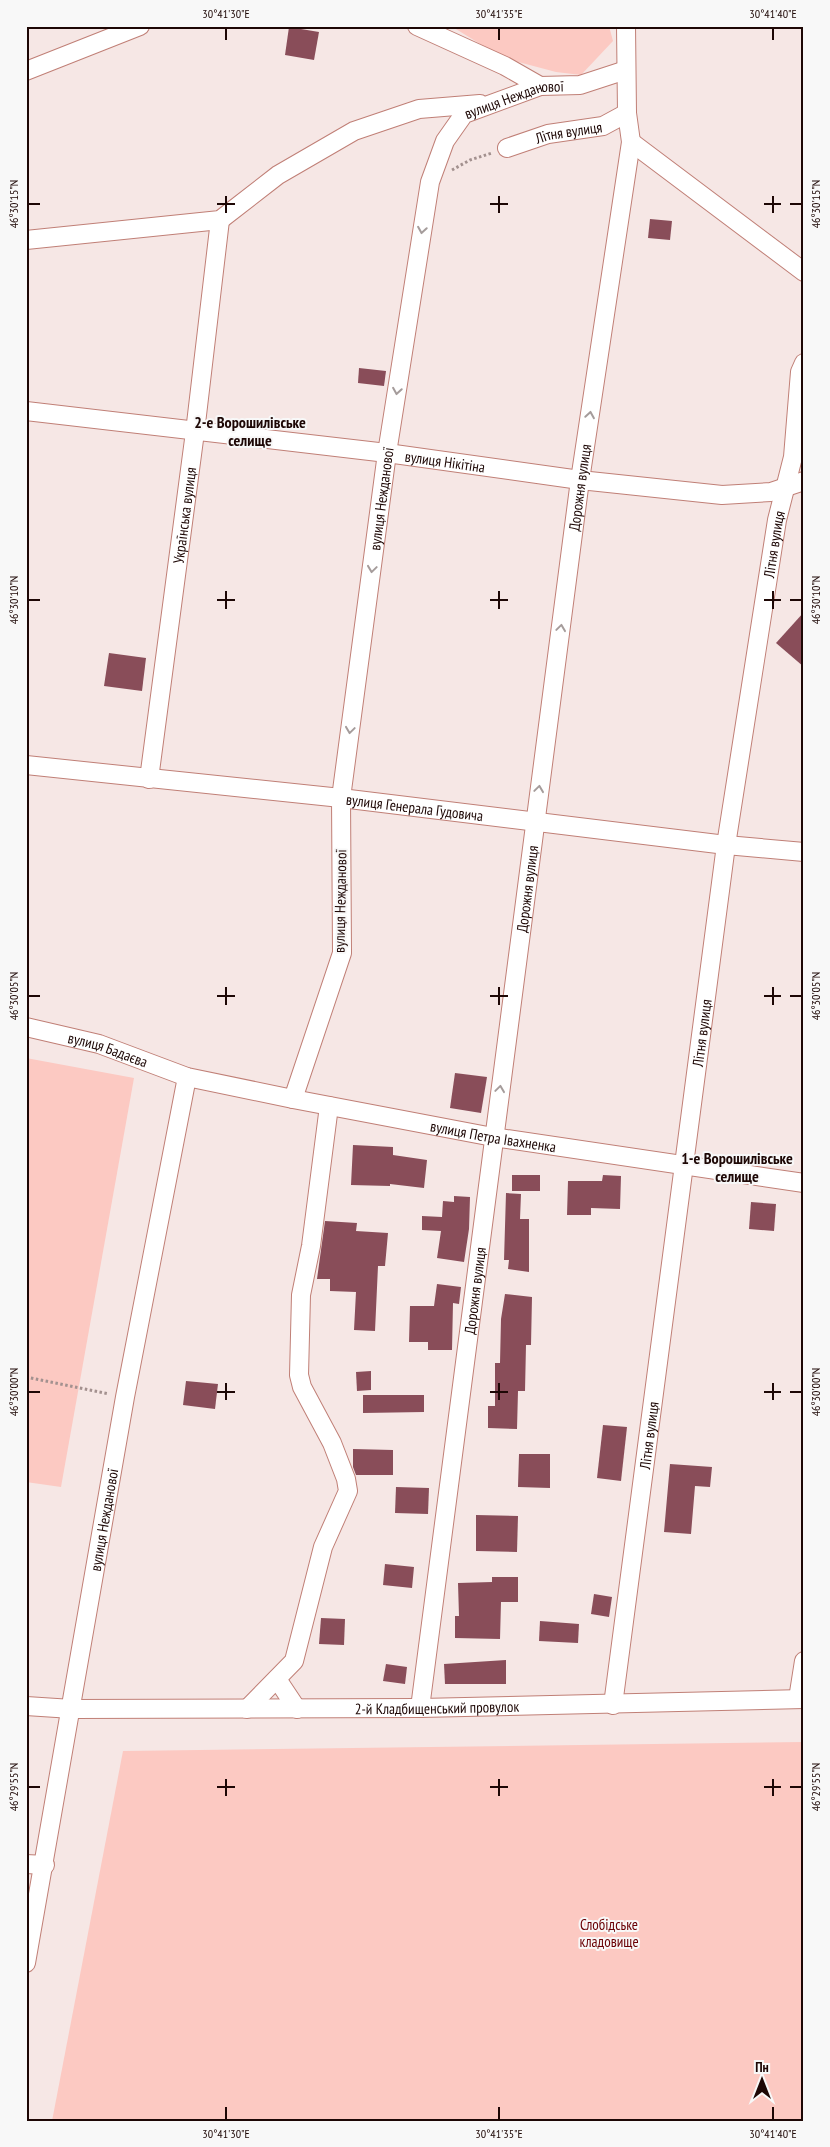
<svg xmlns="http://www.w3.org/2000/svg" width="830" height="2147" font-family="'PT Sans Narrow',sans-serif">
<rect width="100%" height="100%" fill="#f6e7e5"/>
<g fill="#fcc9c2">
<polygon points="451,26 609,26 613,41 581,75 556,72 503,58"/>
<polygon points="26,1058 134,1078 61,1487 26,1482"/>
<polygon points="804,1742 804,2121 52,2121 123,1751"/>
</g>
<g fill="#894d59">
<polygon points="289,27 319,32 314,60 285,55"/>
<polygon points="650,219 672,221 670,240 648,238"/>
<polygon points="359,368 386,371 384,386 358,383"/>
<polygon points="804,612 804,667 776,643"/>
<polygon points="109,653 146,658 142,691 104,686"/>
<polygon points="455,1073 487,1077 481,1113 450,1108"/>
<polygon points="353,1145 393,1147 393,1155 427,1160 424,1188 390,1184 390,1186 351,1185"/>
<rect x="512" y="1175" width="28" height="16"/>
<polygon points="603,1175 621,1176 620,1209 591,1208 591,1215 567,1215 568,1181 602,1181"/>
<polygon points="506,1193 521,1194 520,1219 529,1219 529,1272 508,1269 509,1260 504,1260"/>
<polygon points="454,1196 470,1197 469,1229 464,1262 437,1258 441,1231 422,1230 422,1216 442,1217 443,1201 454,1202"/>
<polygon points="751,1202 776,1204 774,1231 749,1229"/>
<polygon points="325,1221 357,1223 356,1231 388,1233 385,1266 378,1266 375,1331 354,1330 356,1292 330,1291 330,1279 317,1279"/>
<polygon points="437,1284 461,1287 459,1304 453,1303 452,1350 428,1350 428,1342 409,1342 410,1306 434,1306"/>
<polygon points="505,1294 532,1297 531,1345 526,1345 525,1391 518,1391 517,1429 488,1428 488,1406 495,1406 495,1363 500,1363 501,1319"/>
<polygon points="371,1371 371,1390 357,1391 356,1372"/>
<polygon points="186,1381 218,1384 215,1409 183,1405"/>
<polygon points="363,1395 424,1395 424,1412 363,1413"/>
<polygon points="603,1425 627,1427 621,1481 597,1478"/>
<polygon points="353,1449 393,1450 393,1475 356,1475 353,1467"/>
<polygon points="519,1454 550,1454 550,1488 518,1487"/>
<polygon points="670,1464 712,1467 710,1487 695,1486 691,1534 664,1532"/>
<polygon points="396,1487 429,1488 428,1514 395,1513"/>
<polygon points="476,1515 518,1516 517,1552 476,1551"/>
<polygon points="385,1564 414,1567 412,1588 383,1585"/>
<polygon points="492,1577 518,1577 518,1602 501,1602 500,1639 455,1638 455,1616 459,1616 458,1583 492,1582"/>
<polygon points="594,1594 612,1597 609,1617 591,1614"/>
<polygon points="321,1618 345,1619 344,1645 319,1644"/>
<polygon points="540,1621 579,1624 578,1643 539,1641"/>
<polygon points="506,1660 506,1684 445,1684 444,1664"/>
<polygon points="386,1664 407,1667 405,1684 383,1681"/>
</g>
<g fill="none" stroke-linecap="round" stroke-linejoin="round">
<g stroke="#c07f76" stroke-width="20">
<g id="minor">
<polyline points="417,26 505,66 540,86"/>
<polyline points="26,71 140,26"/>
<polyline points="631,142 804,272"/>
<path id="s1" d="M 507,148 L 548,134 L 603,126 L 627,113"/>
<polyline points="26,240 220,220 278,175 354,131 419,109 480,104"/>
<path id="s2" d="M 26,411 L 387,453 L 580,480 L 722,495 L 771,492 L 804,481"/>
<path id="s3" d="M 26,765 L 341,798 L 726,845 L 804,852"/>
<path id="s4" d="M 149,779 L 195,432 L 220,220"/>
<path id="s5" d="M 26,1027 L 99,1044 L 187,1077 L 293,1099 L 493,1137 L 804,1183"/>
<path id="s6" d="M 293,1099 L 342,953 L 341,798 L 387,453 L 430,182 L 445,141 L 464,114 L 540,86 L 580,85 L 626,70"/>
<polyline points="277,1679 297,1709"/>
<polyline points="798,1699 804,1661"/>
<path id="s7" d="M 613,1705 L 726,845 L 777,520 L 793,457 L 800,372 L 804,363"/>
<path id="s8" d="M 26,1706 L 72,1709 L 420,1708 L 804,1699"/>
<path id="s9" d="M 420,1708 L 580,480 L 631,142 L 627,113 L 626,26"/>
<polyline points="247,1709 294,1661 323,1547 348,1491 346,1479 332,1443 302,1387 299,1375 301,1295 311,1246 329,1106"/>
<polyline points="26,1864 45,1865"/>
<path id="s10" d="M 26,1963 L 125,1397 L 187,1077"/>
</g>
</g>
<g stroke="#a3918f" stroke-width="3" stroke-dasharray="2.5 2.5" stroke-linecap="butt">
<polyline points="452,170 470,160 492,153"/>
<polyline points="26,1377 109,1394"/>
</g>
<use href="#minor" stroke="#fff" stroke-width="18"/>
</g>
<defs><path id="oneway-chevron" d="M-2-3.5L2.5 0L-2 3.5" fill="none" stroke-width="1.6" stroke-linecap="round" stroke-linejoin="round" transform="scale(1.25)"/></defs>
<g stroke="#a59c9b">
<use href="#oneway-chevron" transform="translate(422 230) rotate(99)"/>
<use href="#oneway-chevron" transform="translate(397 391) rotate(99)"/>
<use href="#oneway-chevron" transform="translate(590 415) rotate(-81)"/>
<use href="#oneway-chevron" transform="translate(372 569) rotate(98)"/>
<use href="#oneway-chevron" transform="translate(561 628) rotate(-82)"/>
<use href="#oneway-chevron" transform="translate(350 730) rotate(98)"/>
<use href="#oneway-chevron" transform="translate(539 789) rotate(-82)"/>
<use href="#oneway-chevron" transform="translate(500 1089) rotate(-82)"/>
</g>
<path fill="none" stroke="#1d0705" stroke-width="2" d="M 226,28 L 226,40M 499,28 L 499,40M 773,28 L 773,40M 226,196 L 226,213M 499,196 L 499,213M 773,196 L 773,213M 28,204 L 40,204M 217,204 L 235,204M 490,204 L 508,204M 764,204 L 781,204M 790,204 L 802,204M 226,591 L 226,609M 499,591 L 499,609M 773,591 L 773,609M 28,600 L 40,600M 217,600 L 235,600M 490,600 L 508,600M 764,600 L 781,600M 790,600 L 802,600M 226,987 L 226,1005M 499,987 L 499,1005M 773,987 L 773,1005M 28,996 L 40,996M 217,996 L 235,996M 490,996 L 508,996M 764,996 L 781,996M 790,996 L 802,996M 226,1383 L 226,1400M 499,1383 L 499,1400M 773,1383 L 773,1400M 28,1392 L 40,1392M 217,1392 L 235,1392M 490,1392 L 508,1392M 764,1392 L 781,1392M 790,1392 L 802,1392M 226,1779 L 226,1796M 499,1779 L 499,1796M 773,1779 L 773,1796M 28,1787 L 40,1787M 217,1787 L 235,1787M 490,1787 L 508,1787M 764,1787 L 781,1787M 790,1787 L 802,1787M 226,2107 L 226,2120M 499,2107 L 499,2120M 773,2107 L 773,2120"/>
<g text-anchor="middle" dominant-baseline="central" stroke-width="4" stroke-linejoin="round" paint-order="stroke">
<g font-size="15" fill="#1d0705" stroke="#f8f8f8">
<text stroke="none"><textPath href="#s6" startOffset="1061">вулиця Нежданової</textPath></text>
<text stroke="none"><textPath href="#s1" startOffset="64">Літня вулиця</textPath></text>
<text stroke="none"><textPath href="#s2" startOffset="422">вулиця Нікітіна</textPath></text>
<text stroke="none"><textPath href="#s9" startOffset="1231">Дорожня вулиця</textPath></text>
<text stroke="none"><textPath href="#s6" startOffset="611">вулиця Нежданової</textPath></text>
<text stroke="none"><textPath href="#s4" startOffset="266">Українська вулиця</textPath></text>
<text stroke="none"><textPath href="#s7" startOffset="1172">Літня вулиця</textPath></text>
<text stroke="none"><textPath href="#s3" startOffset="391">вулиця Генерала Гудовича</textPath></text>
<text stroke="none"><textPath href="#s9" startOffset="826">Дорожня вулиця</textPath></text>
<text transform="translate(340 901) rotate(-89)">вулиця Нежданової</text>
<text stroke="none"><textPath href="#s7" startOffset="678">Літня вулиця</textPath></text>
<text stroke="none"><textPath href="#s5" startOffset="85">вулиця Бадаєва</textPath></text>
<text stroke="none"><textPath href="#s5" startOffset="481">вулиця Петра Івахненка</textPath></text>
<text stroke="none"><textPath href="#s9" startOffset="421">Дорожня вулиця</textPath></text>
<text stroke="none"><textPath href="#s7" startOffset="272">Літня вулиця</textPath></text>
<text stroke="none"><textPath href="#s10" startOffset="450">вулиця Нежданової</textPath></text>
<text stroke="none"><textPath href="#s8" startOffset="411">2-й Кладбищенський провулок</textPath></text>
</g>
<g font-size="15" fill="#6a0004" stroke="#f8f8f8">
<text x="609" y="1924">Слобідське<tspan x="609" dy="17">кладовище</tspan></text>
</g>
<g font-size="16" font-weight="bold" fill="#1d0705" stroke="#f8f8f8">
<text x="250" y="422">2-е Ворошилівське<tspan x="250" dy="18">селище</tspan></text>
<text x="737" y="1158">1-е Ворошилівське<tspan x="737" dy="18">селище</tspan></text>
</g>
</g>
<rect width="830" height="2147" fill="none" stroke="#f8f8f8" stroke-width="55"/>
<g transform="translate(762 2080)" stroke="#f8f8f8" stroke-width="4" paint-order="stroke">
<path d="M0-4L9 19L0 12L-9 19Z" fill="#1d0705"/>
<text y="-8" font-size="14" font-weight="bold" text-anchor="middle" fill="#1d0705">Пн</text>
</g>
<rect x="28" y="28" width="774" height="2092" fill="none" stroke="#1d0705" stroke-width="2"/>
<g font-size="12" text-anchor="middle" fill="#1d0705">
<text x="226" y="18">30°41'30"E</text>
<text x="499" y="18">30°41'35"E</text>
<text x="773" y="18">30°41'40"E</text>
<text transform="translate(14 204) rotate(-90)" y="4">46°30'15"N</text>
<text transform="translate(816 204) rotate(-90)" y="4">46°30'15"N</text>
<text transform="translate(14 600) rotate(-90)" y="4">46°30'10"N</text>
<text transform="translate(816 600) rotate(-90)" y="4">46°30'10"N</text>
<text transform="translate(14 996) rotate(-90)" y="4">46°30'05"N</text>
<text transform="translate(816 996) rotate(-90)" y="4">46°30'05"N</text>
<text transform="translate(14 1392) rotate(-90)" y="4">46°30'00"N</text>
<text transform="translate(816 1392) rotate(-90)" y="4">46°30'00"N</text>
<text transform="translate(14 1787) rotate(-90)" y="4">46°29'55"N</text>
<text transform="translate(816 1787) rotate(-90)" y="4">46°29'55"N</text>
<text x="226" y="2138">30°41'30"E</text>
<text x="499" y="2138">30°41'35"E</text>
<text x="773" y="2138">30°41'40"E</text>
</g>
</svg>
